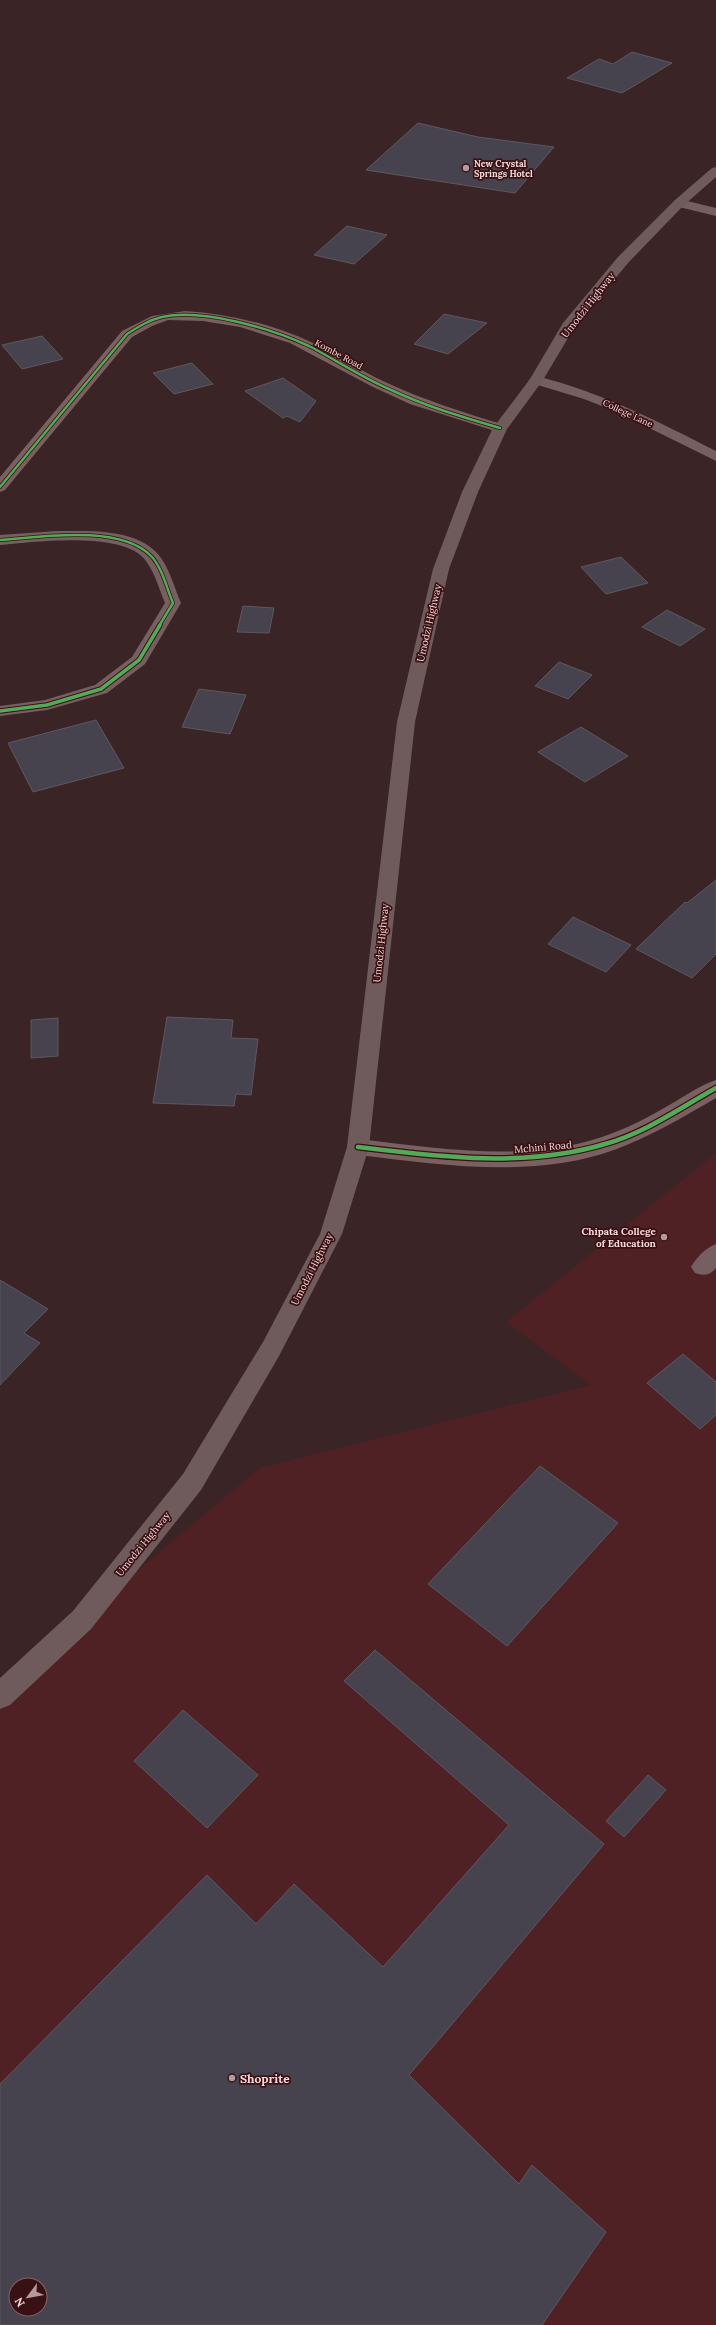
<svg xmlns="http://www.w3.org/2000/svg" width="716" height="2325" font-family="Lora,serif">
<rect width="100%" height="100%" fill="#3a2425"/>
<path fill="#4f2124" fill-rule="evenodd" d="M 716,1153 L 716,2325 L 0,2325 L 0,1685 L 260,1468 L 591,1385 L 506,1322 ZM 16,2285 L 40,2285 L 40,2309 L 16,2309 Z"/>
<g fill="#47434e" stroke="#5d5860" fill-rule="evenodd">
<polygon points="632,52 672,63 622,93 567,78 599,59 613,64"/>
<polygon points="418,123 478,137 554,147 515,193 366,170"/>
<polygon points="347,226 387,235 354,264 314,255"/>
<polygon points="444,314 487,323 448,354 414,344"/>
<polygon points="42,336 63,359 22,369 2,345"/>
<polygon points="192,363 213,384 174,394 153,373"/>
<polygon points="283,378 316,401 300,422 287,416 283,418 245,391"/>
<polygon points="621,557 648,583 606,594 581,567"/>
<polygon points="243,606 274,608 269,633 237,632"/>
<polygon points="667,610 705,629 680,646 642,627"/>
<polygon points="559,662 592,675 568,699 535,686"/>
<polygon points="199,689 246,695 230,734 182,727"/>
<polygon points="96,720 124,768 33,792 8,743"/>
<polygon points="581,727 628,756 585,782 538,752"/>
<polygon points="716,880 716,954 692,978 636,949 685,902 687,903"/>
<polygon points="573,917 631,945 606,972 548,944"/>
<polygon points="167,1017 233,1020 231,1038 258,1039 251,1095 236,1094 234,1106 153,1103"/>
<polygon points="58,1018 58,1056 31,1058 31,1020"/>
<polygon points="0,1280 48,1309 24,1333 40,1343 0,1385"/>
<polygon points="683,1354 716,1382 716,1415 700,1429 647,1383"/>
<polygon points="540,1466 618,1523 507,1646 428,1584"/>
<path d="M 375,1650 L 604,1844 L 409,2075 L 519,2184 L 532,2165 L 606,2232 L 542,2325 L 0,2325 L 0,2084 L 207,1875 L 256,1924 L 294,1884 L 383,1967 L 509,1825 L 344,1681 ZM 16,2285 L 40,2285 L 40,2309 L 16,2309 Z"/>
<polygon points="183,1710 258,1775 207,1828 134,1761"/>
<polygon points="648,1775 666,1790 624,1837 606,1821"/>
</g>
<g fill="none" stroke-linecap="round" stroke-linejoin="round">
<g fill="#765f60" fill-rule="evenodd">
<polygon points="679,199 716,208 716,216 675,206 673,203 675,200"/>
<path d="M 536,376 C 601,392 657,421 716,451 L 716,461 L 617,412 L 584,399 L 531,383 L 529,380 Z"/>
<path d="M 57,531 C 88,531 134,528 157,553 C 169,566 174,587 181,603 L 145,664 L 107,693 L 47,710 L 0,716 L 0,706 L 45,700 L 95,685 L 132,657 L 165,603 C 159,589 155,573 146,561 C 125,530 33,542 0,545 L 0,535 Z"/>
<path d="M 716,1244 L 716,1268 C 709,1276 704,1276 695,1273 L 691,1267 C 697,1257 705,1248 716,1244 Z"/>
</g>
<g fill="#7b6061" fill-rule="evenodd">
<path d="M 185,311 C 229,314 273,324 313,343 C 338,355 361,371 385,382 C 424,400 464,413 505,425 L 507,428 L 505,431 L 495,431 L 410,404 L 373,387 L 290,343 L 240,327 L 203,321 L 168,320 L 152,326 L 132,337 L 5,490 L 0,492 L 0,477 L 122,331 L 152,316 Z"/>
<path d="M 716,1080 L 716,1098 C 683,1117 650,1137 614,1150 C 532,1179 442,1165 358,1155 L 350,1153 L 347,1147 L 350,1141 L 358,1139 C 437,1148 525,1163 602,1137 C 626,1129 649,1117 671,1104 C 685,1096 700,1085 716,1080 Z"/>
</g>
<polygon fill="#705b5c" fill-rule="evenodd" points="716,167 716,177 683,206 628,263 574,328 543,380 507,429 478,492 449,569 415,722 369,1147 342,1234 279,1356 201,1490 91,1629 10,1705 0,1709 0,1678 73,1611 183,1474 263,1342 320,1234 347,1147 397,722 433,569 462,492 493,428 530,379 563,323 618,257 675,200 712,168"/>
<g stroke="#391014" stroke-width="4">
<g id="cycleway-far2">
<path d="M 0,487 L 127,334 C 138,327 149,320 162,317 C 203,308 272,329 309,346 C 336,360 361,377 389,389 C 425,406 462,417 500,428"/>
<path d="M 0,540 C 40,537 120,524 151,556 C 162,567 167,589 173,603 L 159,626"/>
</g>
</g>
<g stroke="#391014" stroke-width="5.5">
<polyline id="cycleway-far1" points="0,711 47,705 101,689 139,660 160,625"/>
</g>
<g stroke="#391014" stroke-width="7">
<path id="cycleway" d="M 358,1147 C 440,1157 525,1168 605,1144 C 645,1133 680,1108 716,1088"/>
</g>
<use href="#cycleway-far2" stroke="#51ab58" stroke-width="2.5"/>
<use href="#cycleway-far1" stroke="#51ab58" stroke-width="3.5"/>
<use href="#cycleway" stroke="#51ab58" stroke-width="4.5"/>
</g>
<g fill="#b59a9b" stroke="#391014" stroke-width="1.5">
<circle cx="466" cy="168" r="4"/>
<circle cx="664" cy="1237" r="4"/>
<circle cx="232" cy="2078" r="4"/>
</g>
<g text-anchor="middle" dominant-baseline="central" stroke-width="3.5" stroke-linejoin="round" paint-order="stroke">
<g font-size="9" font-weight="bold" fill="#f7dada" stroke="#391014" text-anchor="start">
<text x="474" y="163">New Crystal<tspan x="474" dy="10">Springs Hotel</tspan></text>
</g>
<g font-size="9" fill="#f7dada" stroke="#391014">
<text transform="translate(339 354) rotate(28)">Kombe Road</text>
<text transform="translate(628 413) rotate(25)">College Lane</text>
</g>
<g font-size="10" fill="#f7dada" stroke="#391014">
<text transform="translate(588 305) rotate(-52)">Umodzi Highway</text>
<text transform="translate(429 623) rotate(-77)">Umodzi Highway</text>
<text transform="translate(381 943) rotate(-84)">Umodzi Highway</text>
<text transform="translate(543 1147) rotate(-5)">Mchini Road</text>
<text transform="translate(312 1269) rotate(-63)">Umodzi Highway</text>
<text transform="translate(143 1544) rotate(-51)">Umodzi Highway</text>
</g>
<g font-size="10" font-weight="bold" fill="#f7dada" stroke="#391014" text-anchor="end">
<text x="656" y="1231">Chipata College<tspan x="656" dy="12">of Education</tspan></text>
</g>
<g font-size="12" font-weight="bold" fill="#f7dada" stroke="#391014" text-anchor="start">
<text x="240" y="2078">Shoprite</text>
</g>
</g>
<g transform="translate(28 2297) rotate(238)"><circle r="19" fill="#391014" stroke="#856163"/>
<path d="M0-3L7 15L0 10L-7 15Z" fill="#b59a9b"/>
<text y="-6" font-size="11" font-weight="bold" text-anchor="middle" fill="#f7dada">N</text>
</g>
</svg>
